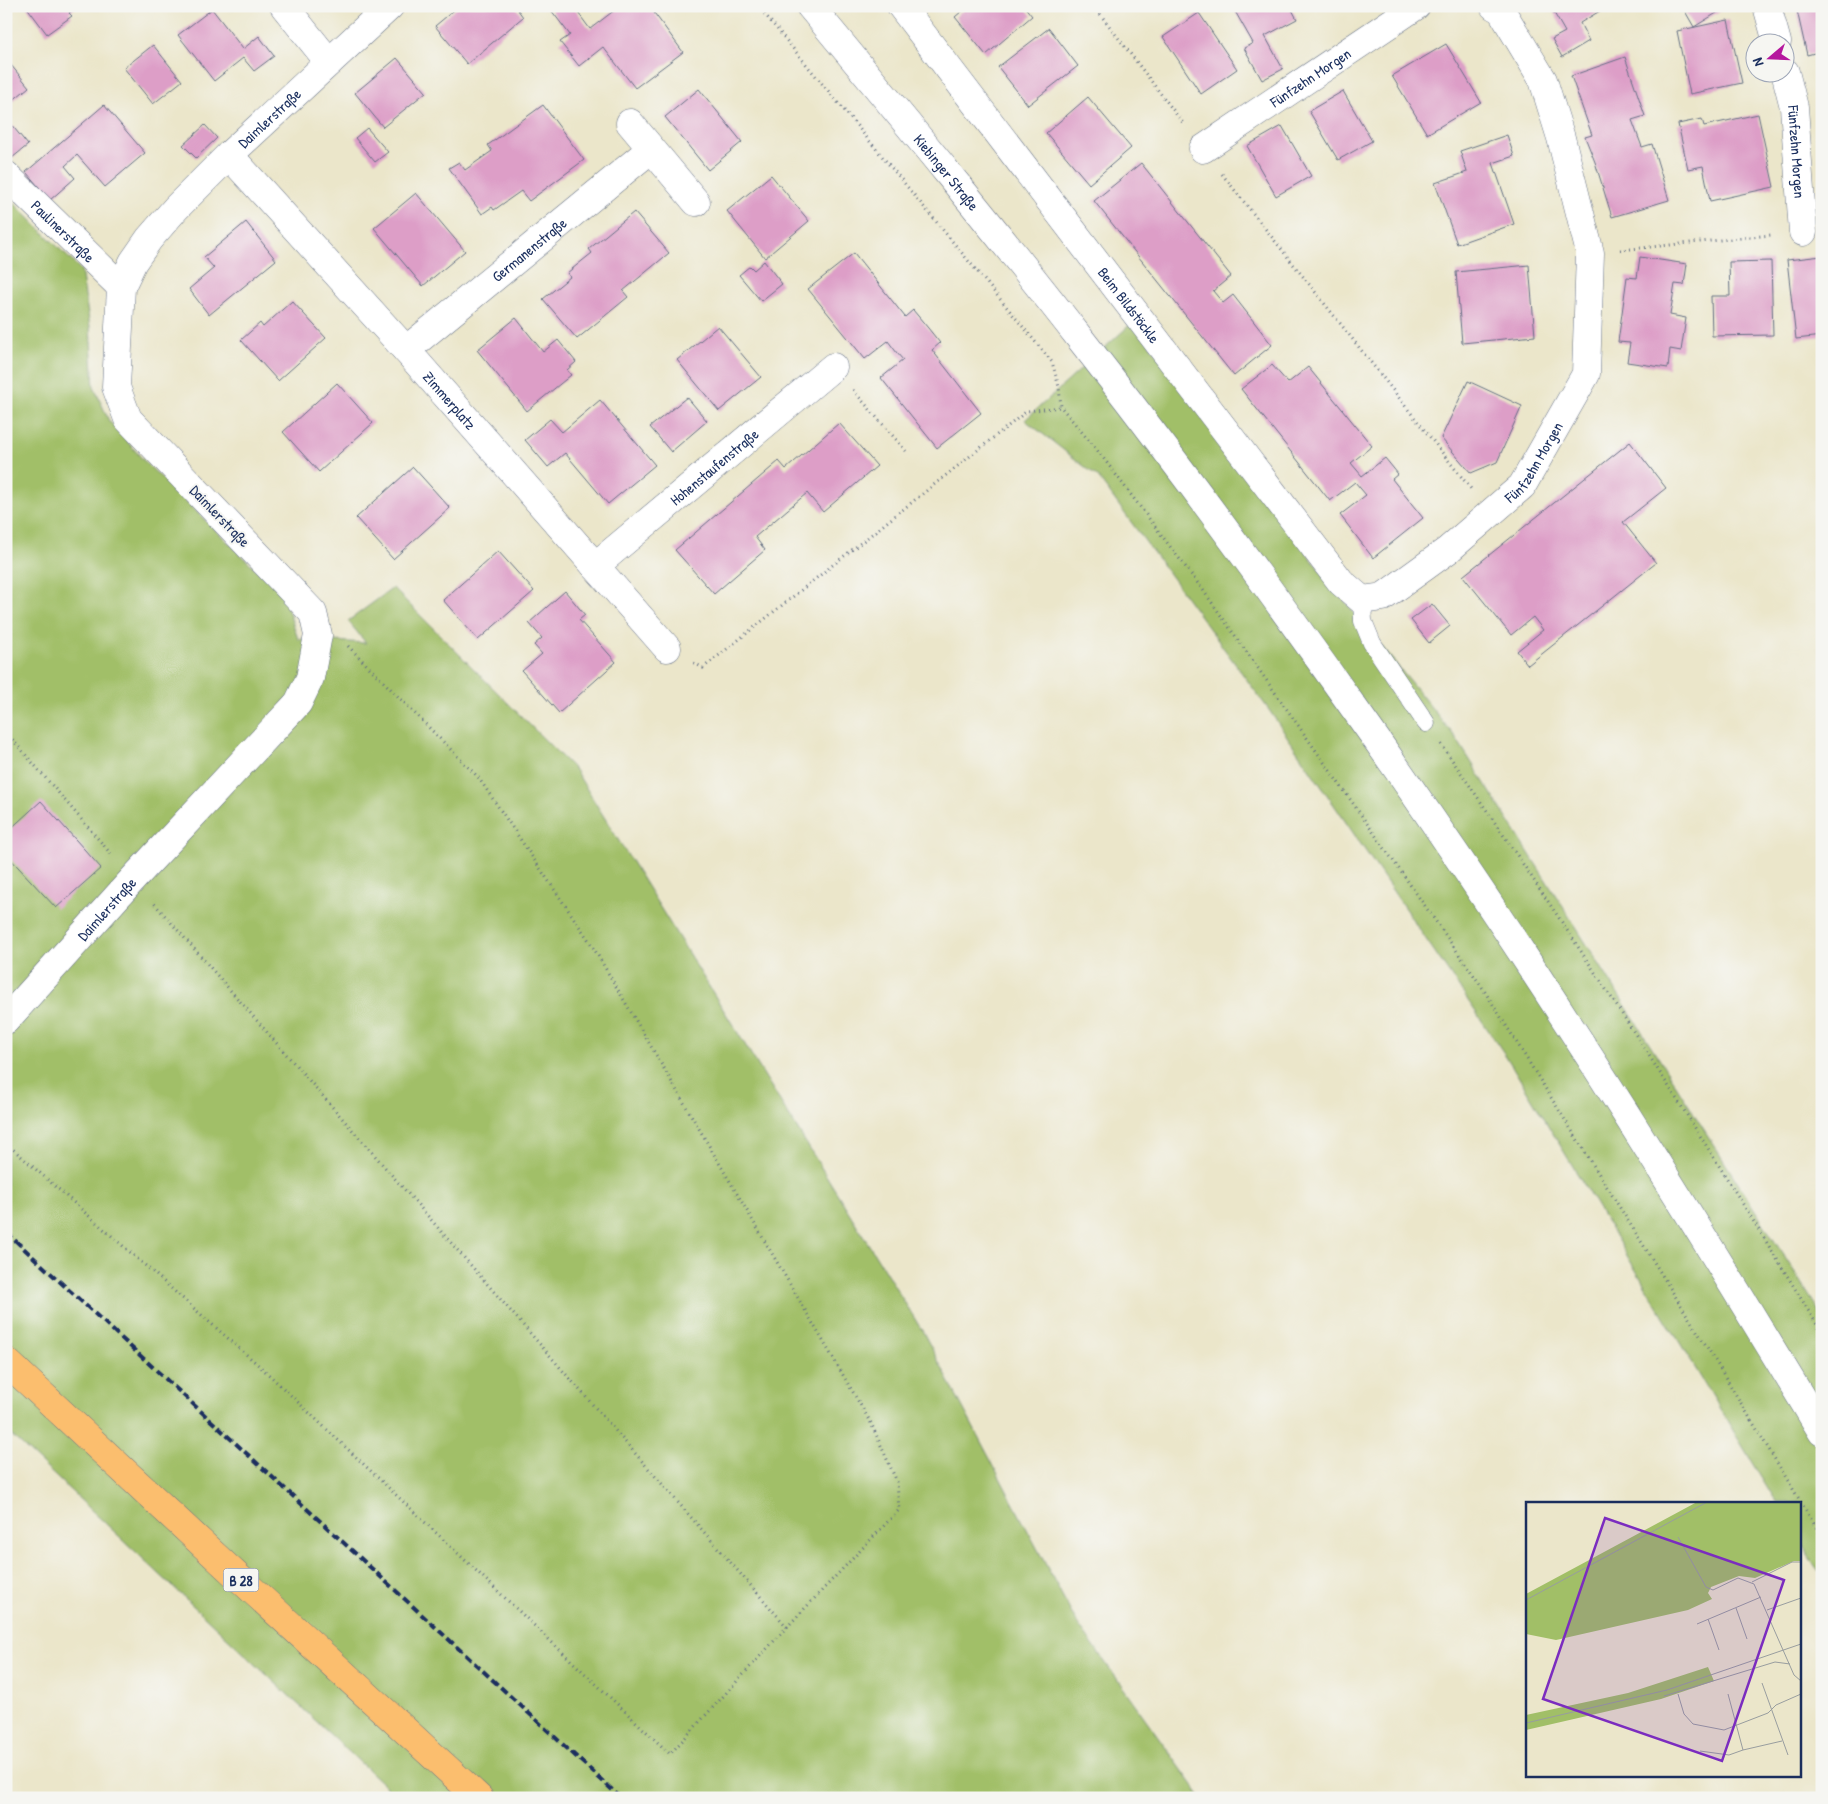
<svg xmlns="http://www.w3.org/2000/svg" width="1828" height="1804" font-family="'Patrick Hand',sans-serif">
<rect width="100%" height="100%" fill="#f6f6f2"/>
<filter id="ink" filterUnits="userSpaceOnUse"><feTurbulence type="fractalNoise" baseFrequency=".02" numOctaves="2"/><feDisplacementMap in="SourceGraphic" scale="10" xChannelSelector="R" yChannelSelector="G"/><feConvolveMatrix kernelMatrix="1 2 1 2 8 2 1 2 1" color-interpolation-filters="sRGB"/></filter>
<filter id="wash" filterUnits="userSpaceOnUse"><feTurbulence type="fractalNoise" baseFrequency=".0096" numOctaves="4" result="noise"/><feDisplacementMap in="SourceGraphic" scale="20" xChannelSelector="R" yChannelSelector="G"/><feGaussianBlur stdDeviation="1.12" result="paint"/><feColorMatrix in="noise" values="0 0 0 0 0 0 0 0 0 0 0 0 0 0 0 0 0 1.4 0 .05"/><feComposite in="paint" operator="in"/></filter>
<g filter="url(#wash)">
<rect width="100%" height="100%" fill="#ebe6ca"/>
<g fill="#a1bf67" stroke="#5e7762">
<polygon points="6,195 81,270 90,327 94,387 109,421 147,464 283,595 298,639 366,643 348,621 393,588 575,770 923,1332 1075,1620 1202,1798 398,1798 6,1430"/>
<polygon points="1133,322 1322,573 1456,738 1822,1316 1822,1577 1799,1540 1799,1503 1777,1503 1506,1056 1269,710 1098,477 1025,420"/>
</g>
<g id="blocks">
<g fill="#dd9ec7">
<polygon points="26,6 77,6 69,13 72,16 47,34"/>
<polygon points="459,6 515,6 523,17 467,64 435,26"/>
<polygon points="555,6 573,6 590,29 620,6 649,6 683,52 635,88 603,47 579,66 560,42 570,35 551,10"/>
<polygon points="968,6 1024,6 1032,16 986,55 955,17"/>
<polygon points="1232,6 1290,6 1297,19 1265,36 1283,69 1262,80 1244,48 1253,43"/>
<polygon points="1550,6 1608,6 1580,23 1589,41 1562,57 1552,39 1565,32"/>
<polygon points="1682,6 1728,6 1694,27"/>
<polygon points="1796,6 1822,6 1822,51 1807,55"/>
<polygon points="212,9 243,49 259,36 274,56 254,71 243,58 214,81 178,35"/>
<polygon points="1199,13 1237,69 1201,94 1163,37"/>
<polygon points="1728,20 1742,83 1690,94 1677,31"/>
<polygon points="1049,28 1078,66 1028,105 998,67"/>
<polygon points="1446,44 1481,102 1427,134 1392,76"/>
<polygon points="153,45 182,81 153,104 124,68"/>
<polygon points="1625,57 1645,116 1632,120 1642,147 1652,144 1669,200 1612,217 1595,162 1585,137 1592,135 1571,76"/>
<polygon points="397,58 426,92 383,127 355,93"/>
<polygon points="6,59 29,87 6,106"/>
<polygon points="699,89 742,142 708,170 665,117"/>
<polygon points="1343,91 1372,141 1338,160 1309,111"/>
<polygon points="1088,97 1131,148 1089,184 1046,133"/>
<polygon points="104,105 145,153 105,187 77,155 65,166 75,178 50,200 26,172"/>
<polygon points="543,105 584,160 529,201 521,191 494,210 492,207 482,214 449,168 459,162 465,170 492,151 488,145"/>
<polygon points="1758,114 1774,187 1710,201 1703,166 1688,169 1678,124 1702,119 1704,126"/>
<polygon points="10,123 28,145 12,158 6,152 6,126"/>
<polygon points="205,125 217,138 196,158 183,145"/>
<polygon points="1282,126 1311,176 1276,196 1247,146"/>
<polygon points="367,128 388,152 375,162 355,138"/>
<polygon points="1507,135 1514,156 1493,163 1514,224 1457,244 1435,183 1467,172 1460,151"/>
<polygon points="1141,163 1231,276 1213,291 1223,303 1233,295 1272,345 1234,376 1094,201"/>
<polygon points="771,175 809,221 765,258 727,211"/>
<polygon points="416,193 465,251 423,286 374,228"/>
<polygon points="634,212 669,253 623,291 628,297 577,339 543,299 570,277 567,273 592,253 589,249"/>
<polygon points="246,222 276,260 209,315 189,289 214,268 204,257"/>
<polygon points="854,253 905,317 913,310 928,328 940,343 932,350 981,413 937,448 881,378 903,360 897,353 888,341 865,359 808,289"/>
<polygon points="1822,256 1822,336 1796,339 1787,260"/>
<polygon points="1640,257 1687,264 1684,285 1675,284 1670,315 1686,318 1681,351 1670,349 1668,368 1627,362 1630,343 1618,342 1627,277 1637,278"/>
<polygon points="764,261 782,284 761,301 739,275 750,266 754,270"/>
<polygon points="1771,261 1773,335 1712,336 1711,296 1730,296 1729,262"/>
<polygon points="1529,265 1535,336 1462,343 1456,272"/>
<polygon points="292,301 326,338 278,381 241,340 260,323 263,327"/>
<polygon points="516,318 543,352 558,340 576,362 567,370 571,375 527,411 477,350"/>
<polygon points="718,326 761,377 719,411 677,360"/>
<polygon points="1272,365 1288,383 1308,367 1372,446 1351,463 1362,476 1385,458 1398,474 1392,479 1423,518 1373,558 1340,515 1366,495 1355,482 1330,501 1241,389"/>
<polygon points="1468,381 1522,406 1497,462 1471,473 1441,438"/>
<polygon points="337,383 373,423 319,472 283,432"/>
<polygon points="687,397 707,421 671,452 650,427"/>
<polygon points="600,400 655,465 608,504 565,453 548,467 525,440 550,419 562,432"/>
<polygon points="839,423 877,466 823,512 807,493 755,537 765,550 714,594 675,550 779,461 786,469"/>
<polygon points="1630,442 1666,488 1623,522 1656,563 1528,665 1517,651 1543,630 1533,617 1511,635 1463,576"/>
<polygon points="413,467 450,508 393,559 356,518"/>
<polygon points="498,551 534,591 478,640 443,600"/>
<polygon points="565,591 585,615 579,620 616,662 559,713 522,671 542,654 534,645 542,638 529,623"/>
<polygon points="1432,604 1450,626 1429,643 1411,620"/>
<polygon points="41,801 101,868 56,908 6,854 6,833"/>
</g>
</g>
</g>
<g filter="url(#ink)">
<use href="#blocks" fill-opacity="0" stroke="#646f84" stroke-width="1"/>
<g fill="none" stroke-linecap="round" stroke-linejoin="round">
<g stroke="#646f84" stroke-width="19">
<polyline id="service" points="1362,600 1363,621 1372,643 1426,723"/>
</g>
<g stroke="#646f84" stroke-width="29">
<g id="minor">
<polyline points="284,6 329,62"/>
<path id="s1" d="M 901,6 L 1341,582 L 1362,600 L 1383,597 L 1448,550 L 1522,486 L 1586,374 L 1590,253 L 1561,138 L 1543,80 L 1501,10 L 1494,6"/>
<polyline points="1767,6 1777,42"/>
<path id="s2" d="M 1785,72 L 1794,107 L 1803,232"/>
<polyline points="630,123 696,202"/>
<path id="s3" d="M 1203,149 L 1416,6"/>
<path id="s4" d="M 229,155 L 406,350 L 667,648"/>
<path id="s5" d="M 6,175 L 121,287"/>
<path id="s6" d="M 406,350 L 651,149"/>
<path id="s7" d="M 595,566 L 833,367"/>
<path id="s8" d="M 6,1020 L 133,879 L 298,703 L 310,678 L 318,635 L 313,613 L 128,419 L 116,387 L 121,287 L 133,262 L 149,239 L 176,208 L 229,155 L 390,6"/>
</g>
</g>
<g stroke="#646f84" stroke-width="29">
<g id="tertiary">
<path id="s9" d="M 810,6 C 902,117 994,228 1082,341 C 1176,461 1266,584 1354,708 C 1521,942 1674,1186 1822,1432"/>
</g>
</g>
<g stroke="#646f84" stroke-width="29">
<polyline id="primary" points="6,1361 225,1565 479,1798"/>
</g>
<g stroke="#646f84" stroke-width="3" stroke-dasharray="1 4" stroke-linecap="butt">
<polyline points="758,6 1052,362 1059,387 1061,407"/>
<polyline points="1094,6 1183,123"/>
<polyline points="1222,174 1471,489"/>
<polyline points="1620,250 1771,235"/>
<polyline points="853,390 906,451"/>
<polyline points="348,646 478,777 590,942 871,1423 897,1482 899,1510 787,1627"/>
<polyline points="694,663 703,668 1027,411 1061,407 1101,455 1203,590 1482,987 1707,1347 1822,1537"/>
<polyline points="6,732 112,855"/>
<path d="M 1441,744 C 1574,936 1701,1133 1822,1333"/>
<polyline points="6,1143 264,1370 670,1754 787,1627 154,903"/>
</g>
<use href="#service" stroke="#fff" stroke-width="18"/>
<use href="#minor" stroke="#fff" stroke-width="28"/>
<use href="#tertiary" stroke="#fff" stroke-width="28"/>
<use href="#primary" stroke="#fbbe6e" stroke-width="28"/>
<polyline stroke="#1b2f5e" stroke-width="4" stroke-dasharray="8 4" stroke-linecap="butt" points="6,1232 621,1798"/>
</g>
</g>
<g text-anchor="middle" dominant-baseline="central" stroke-width="4" stroke-linejoin="round" paint-order="stroke">
<rect fill="#f6f6f2" stroke="#5d6b8a" stroke-width="1" x="223.5" y="1568.5" width="35" height="23" rx="4"/>
<g font-size="14" font-weight="bold" fill="#1b2f5e">
<text x="241" y="1580">B 28</text>
</g>
<g font-size="15" fill="#1b2f5e" stroke="#f6f6f2">
<text stroke="none"><textPath href="#s3" startOffset="129">Fünfzehn Morgen</textPath></text>
<text stroke="none"><textPath href="#s8" startOffset="1154">Daimlerstraße</textPath></text>
<text stroke="none"><textPath href="#s2" startOffset="81">Fünfzehn Morgen</textPath></text>
<text stroke="none"><textPath href="#s9" startOffset="215">Kiebinger Straße</textPath></text>
<text stroke="none"><textPath href="#s5" startOffset="80">Paulinerstraße</textPath></text>
<text stroke="none"><textPath href="#s6" startOffset="159">Germanenstraße</textPath></text>
<text stroke="none"><textPath href="#s1" startOffset="376">Beim Bildstöckle</textPath></text>
<text stroke="none"><textPath href="#s4" startOffset="330">Zimmerplatz</textPath></text>
<text stroke="none"><textPath href="#s1" startOffset="978">Fünfzehn Morgen</textPath></text>
<text stroke="none"><textPath href="#s7" startOffset="155">Hohenstaufenstraße</textPath></text>
<text transform="translate(220 516) rotate(46)">Daimlerstraße</text>
<text stroke="none"><textPath href="#s8" startOffset="150">Daimlerstraße</textPath></text>
</g>
</g>
<g transform="translate(1526 1502)">
<rect width="275" height="275" fill="#ebe6ca"/>
<path d="M 171,0 L 275,0 L 275,59 L 268,59 L 229,76 L 213,74 L 185,85 L 182,91 L 186,97 L 162,108 L 30,138 L 0,132 L 0,92 ZM 182,165 L 188,179 L 135,197 L 0,228 L 0,213 L 102,191 Z" fill="#a1bf67"/>
<path fill="none" stroke="#989d9f" stroke-width="1" d="M 152,35 L 180,85 L 187,88 L 212,76 L 228,82 L 268,173 L 275,179M 226,80 L 266,60 L 275,60M 0,98 L 181,0M 210,106 L 221,137M 241,108 L 275,96M 182,117 L 193,148M 171,122 L 235,95M 236,181 L 262,253M 152,192 L 158,212 L 167,222 L 198,228 L 242,211 L 250,203 L 275,192M 138,194 L 249,160 L 264,162M 0,221 L 141,188 L 275,142M 217,248 L 256,239M 174,249 L 203,253 L 217,248 L 202,192"/>
<path fill="#7b2cbf" fill-opacity="0.15" stroke="#7b2cbf" stroke-width="2.5" d="M 79,16 L 258,78 L 196,259 L 17,197 Z"/>
<rect width="275" height="275" fill="none" stroke="#1b2f5e" stroke-width="2.5"/>
</g>
<rect width="1828" height="1804" fill="none" stroke="#f6f6f2" stroke-width="25"/>
<g transform="translate(1770 58) rotate(251)"><circle r="24" fill="#f6f6f2" stroke="#9ea6b7"/>
<path d="M0-4L9 19L0 12L-9 19Z" fill="#b5179e"/>
<text y="-8" font-size="14" font-weight="bold" text-anchor="middle" fill="#1b2f5e">N</text>
</g>
</svg>
